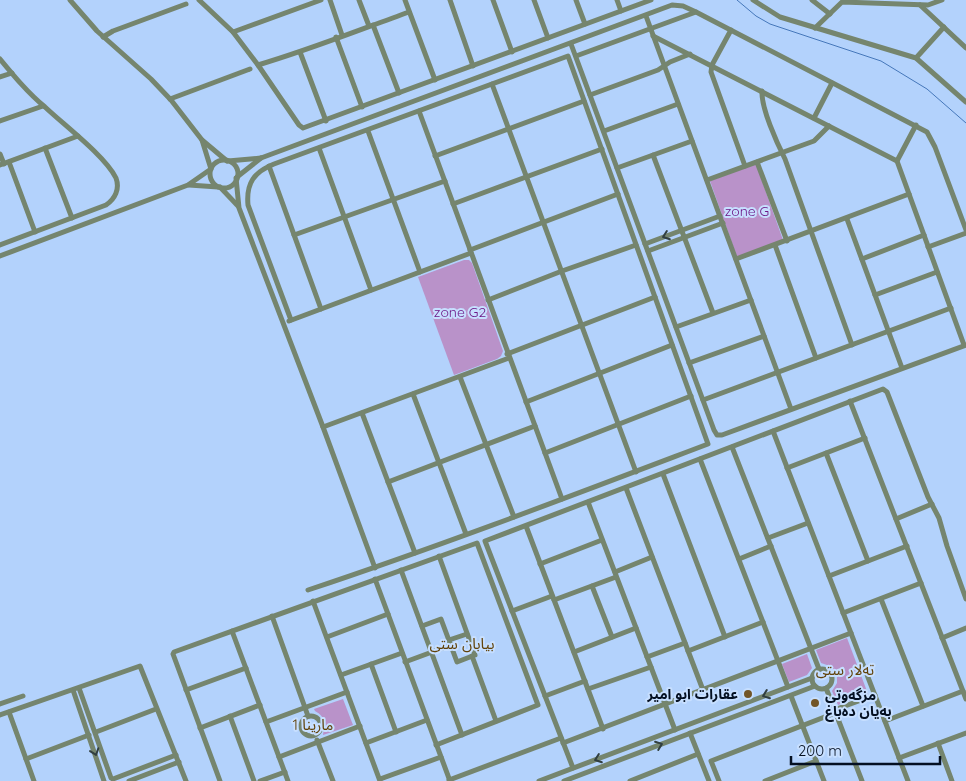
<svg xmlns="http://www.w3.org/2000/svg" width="966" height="781" font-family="Quicksand,'Noto Sans Arabic',sans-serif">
<rect width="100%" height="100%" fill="#b3d2fc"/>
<g fill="#b992c9">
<polygon points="756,164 783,240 737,257 710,181"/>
<polygon points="464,260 469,260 472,263 503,351 501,356 497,359 454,375 418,277"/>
<polygon points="847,638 868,694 838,705 832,691 837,683 837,673 830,666 821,663 816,650"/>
<polygon points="807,654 812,668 807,675 789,682 782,664"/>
<path d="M 343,699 L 353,725 L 323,735 C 325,724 326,717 315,711 L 314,709 Z"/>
</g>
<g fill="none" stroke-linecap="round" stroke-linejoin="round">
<polyline stroke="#4577ba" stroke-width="1" points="737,0 756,16 770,24 881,61 927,89 966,123"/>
<g stroke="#75856e" stroke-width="5">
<polyline points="70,0 97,31 151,79 171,100 202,140 227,161"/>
<polyline points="199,0 233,32 258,65 299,125 303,128 651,0"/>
<polyline points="330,0 342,35"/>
<polyline points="359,0 369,26"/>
<polyline points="405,0 435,80"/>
<polyline points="450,0 473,66"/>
<polyline points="493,0 512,52"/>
<polyline points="534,0 548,38"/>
<polyline points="576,0 585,24"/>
<polyline points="617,0 621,11"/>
<polyline points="753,0 780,17 916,58 966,102"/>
<polyline points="812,0 830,14"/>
<polyline points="920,5 966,48"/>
<polyline points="646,16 791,409"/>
<polyline points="373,25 399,93"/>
<polyline points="815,28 842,2 928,5 942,0"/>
<polyline points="731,30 712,65 711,72 745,166"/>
<polyline points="233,32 321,0"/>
<polyline points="653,36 897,161 964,345"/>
<polyline points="103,37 113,31 186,4"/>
<polyline points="336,37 362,107"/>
<polyline points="571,44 714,430 717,435 722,435 966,345"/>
<polyline points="300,52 326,121"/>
<polyline points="576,56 696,12"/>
<polyline points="916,58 944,27"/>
<path d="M 0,59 C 14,76 28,93 45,107 C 64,125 105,156 116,178 C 120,189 115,199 106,205 L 0,245"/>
<path d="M 258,65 C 309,50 359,30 409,12"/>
<polyline points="0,77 12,73"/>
<polyline points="492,84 636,472"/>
<path d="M 762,91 C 761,108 777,143 785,159 L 852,345"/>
<polyline points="590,95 658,70 670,62 690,54"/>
<polyline points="170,99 250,69"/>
<polyline points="419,111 562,499"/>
<polyline points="814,118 832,83"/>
<polyline points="0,121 43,106"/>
<polyline points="368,131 420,272"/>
<polyline points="604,131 678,104"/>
<polyline points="45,148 72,218"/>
<polyline points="319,148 371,290"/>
<polyline points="0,154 4,164"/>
<polyline points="653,155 713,313"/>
<polyline points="435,156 584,101"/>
<circle cx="224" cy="174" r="14"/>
<polyline points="228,161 261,158 672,5 683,6 696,12 927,132 935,147 966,230"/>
<polyline points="897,161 916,125"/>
<polyline points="9,162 35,232"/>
<polyline points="757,162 787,241"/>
<polyline points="0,165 78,136"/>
<polyline points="269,166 321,309"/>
<polyline points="617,168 692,141"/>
<polyline points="237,177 261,158"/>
<polyline points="236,178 239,208 323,427 375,568"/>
<polyline points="707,180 814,141 829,126"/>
<polyline points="189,185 218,187"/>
<polyline points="220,187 238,206"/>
<polyline points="453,204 602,149"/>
<polyline points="847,219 902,368"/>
<polyline points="294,235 445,181"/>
<polyline points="645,244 720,216"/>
<polyline points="775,245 816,358"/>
<polyline points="928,247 966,233"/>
<polyline points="470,250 618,194"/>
<polyline points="648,251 723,223"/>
<polyline points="0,256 188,185 211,169 202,140"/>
<polyline points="736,259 909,194"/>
<polyline points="862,259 924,235"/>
<polyline points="875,295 937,272"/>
<polyline points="488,300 562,271 636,245"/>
<path d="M 291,320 L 248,205 C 246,183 254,172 274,164 L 568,56 L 708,444 C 576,494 443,545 308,590"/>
<polyline points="289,321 471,253"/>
<polyline points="676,327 751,300"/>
<polyline points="507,354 655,297"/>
<polyline points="689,363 764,336"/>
<polyline points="460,377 514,517"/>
<polyline points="413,394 466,534"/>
<polyline points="703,400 951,308"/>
<polyline points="850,401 966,699"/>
<polyline points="526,402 672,345"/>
<polyline points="362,413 415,553"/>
<polyline points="323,427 509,358"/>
<polyline points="773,431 908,781"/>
<polyline points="732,447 819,669"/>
<polyline points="545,453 691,396"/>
<polyline points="826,453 868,561"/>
<polyline points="700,459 788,687"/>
<polyline points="787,468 865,438"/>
<polyline points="663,474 725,637"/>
<polyline points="388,482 535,426"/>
<polyline points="626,488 703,690"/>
<polyline points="588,502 675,730"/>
<polyline points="896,519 932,504"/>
<polyline points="526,526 603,729"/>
<polyline points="768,538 808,523"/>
<polyline points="739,559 771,546"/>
<polyline points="540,564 602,540"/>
<polyline points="401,570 462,735"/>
<polyline points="615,572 652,557"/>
<polyline points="829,576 907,546"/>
<polyline points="375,579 450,781"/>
<polyline points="592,586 612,637"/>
<polyline points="881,599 923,706"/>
<polyline points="554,600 616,577"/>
<polyline points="313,601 380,781"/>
<polyline points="512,611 552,596"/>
<polyline points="843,613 921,583"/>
<polyline points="272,616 308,716"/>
<polyline points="422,626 441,619 457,662 475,655 439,556"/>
<polyline points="232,631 288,781"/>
<polyline points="327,637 388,614"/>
<polyline points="942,638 966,628"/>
<polyline points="449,640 467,634"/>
<polyline points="688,651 763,622"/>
<polyline points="574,652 636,628"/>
<polyline points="472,656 496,721"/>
<polyline points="647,657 685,643"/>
<polyline points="405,662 451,645"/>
<polyline points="371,664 396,732"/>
<circle cx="822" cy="679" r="10"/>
<polyline points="341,675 402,653"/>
<polyline points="79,688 111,778"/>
<polyline points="826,688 862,781"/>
<polyline points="588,689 651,667"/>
<polyline points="73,690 104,781"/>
<polyline points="186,690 246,668"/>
<polyline points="545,696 585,681"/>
<polyline points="791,696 824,781"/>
<polyline points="0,704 23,696"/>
<polyline points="834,710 875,695"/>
<polyline points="9,712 34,781"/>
<polyline points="0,715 140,666 186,781"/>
<circle cx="311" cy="726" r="10"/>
<polyline points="230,716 254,781"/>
<polyline points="885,721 963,691"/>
<polyline points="266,722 347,692"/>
<polyline points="200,728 260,705"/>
<polyline points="96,732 156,709"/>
<polyline points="690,733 709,781"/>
<polyline points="317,740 333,781"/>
<polyline points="366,743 427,720"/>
<polyline points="563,743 851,633"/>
<polyline points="938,743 952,781"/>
<polyline points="279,757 360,726"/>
<polyline points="899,758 966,733"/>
<polyline points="26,759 89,735"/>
<polyline points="573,768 485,541 883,389 887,392 928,497 939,518 947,546 966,599"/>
<polyline points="113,779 176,755"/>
<polyline points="380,779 441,757"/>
<polyline points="449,780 561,738"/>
<polyline points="129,781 179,762"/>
<polyline points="220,781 173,654 174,652 477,543 538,705 436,745"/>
<polyline points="260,781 285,772"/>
<polyline points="539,781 812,678"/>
<polyline points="564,781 815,686"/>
<polyline points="630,781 698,754"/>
<polyline points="719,781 711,761 835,713"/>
<polyline points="765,781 816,761"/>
</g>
</g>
<defs><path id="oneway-chevron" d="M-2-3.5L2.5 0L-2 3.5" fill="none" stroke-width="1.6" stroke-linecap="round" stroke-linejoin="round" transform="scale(1.25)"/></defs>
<g stroke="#313f40">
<use href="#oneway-chevron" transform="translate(666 236) rotate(160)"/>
<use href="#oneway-chevron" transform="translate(766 695) rotate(159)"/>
<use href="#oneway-chevron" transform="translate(659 745) rotate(-21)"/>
<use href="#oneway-chevron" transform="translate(95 752) rotate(71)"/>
<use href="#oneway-chevron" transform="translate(598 759) rotate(160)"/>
</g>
<g fill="#725528" stroke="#c7dfff" stroke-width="2">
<circle cx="748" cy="694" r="5"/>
<circle cx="815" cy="703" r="5"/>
</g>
<g text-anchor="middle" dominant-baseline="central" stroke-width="4" stroke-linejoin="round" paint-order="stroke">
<g font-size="14" fill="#6c1786" stroke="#c7dfff">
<text x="747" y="211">zone G</text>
<text x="460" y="312">zone G2</text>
</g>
<g font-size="14" font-weight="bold" fill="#041022" stroke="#c7dfff" text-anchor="end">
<text x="738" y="694">عقارات ابو امير</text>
<text x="825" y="695" text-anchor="start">مزگەوتی<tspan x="825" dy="16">بەیان دەباغ</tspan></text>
</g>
<g font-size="15" fill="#614209" stroke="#c7dfff">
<text x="462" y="643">بیابان ستی</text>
<text x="845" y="669">ته‌لار ستی</text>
<text x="313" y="724">مارینا 1</text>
</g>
</g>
<path d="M791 756v8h149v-8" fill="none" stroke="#041022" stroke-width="2.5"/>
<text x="798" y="756" font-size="15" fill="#041022" stroke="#c7dfff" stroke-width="4" paint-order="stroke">200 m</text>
</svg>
